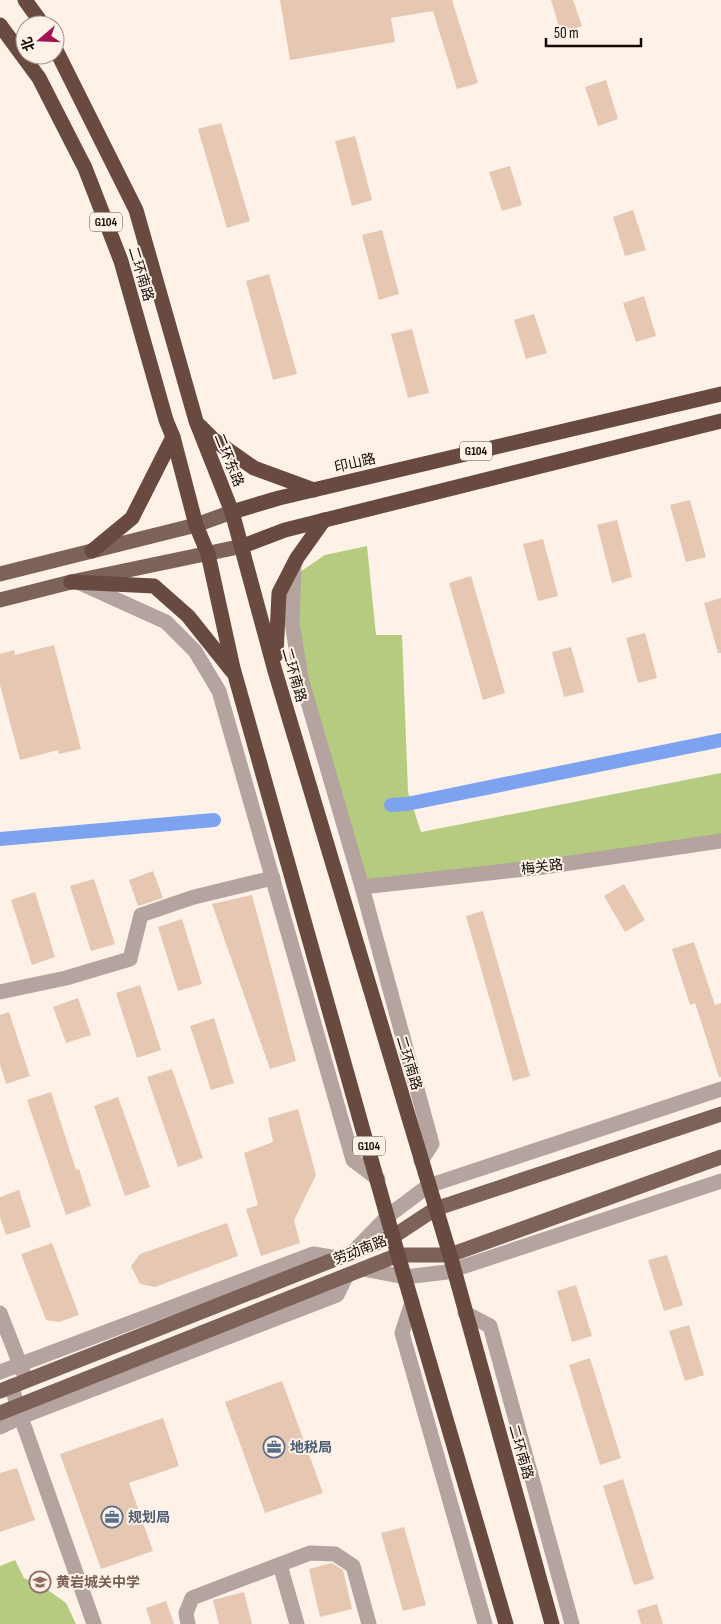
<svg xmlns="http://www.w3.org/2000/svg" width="721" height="1624" font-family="'Sofia Sans Condensed','Noto Sans SC',sans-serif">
<rect width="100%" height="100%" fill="#fdf1e8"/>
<g fill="#b5cc80">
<polygon points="367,546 376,635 402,635 408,792 421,832 721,773 721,841 362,887 301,678 294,576 325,555"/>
<polygon points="15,1560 24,1578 45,1588 66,1603 76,1624 0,1624 0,1566"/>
</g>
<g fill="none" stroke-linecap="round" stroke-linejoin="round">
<g stroke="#7da2f0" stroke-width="14">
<polyline points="391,805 407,804 721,740"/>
<polyline points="0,839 214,820"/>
</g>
</g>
<g fill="#e6c8b2">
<polygon points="280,0 452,0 478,83 457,89 433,11 391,18 395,42 290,60"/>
<polygon points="551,0 573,0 582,26 561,33"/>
<polygon points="606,80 618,119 598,126 585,87"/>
<polygon points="221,123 250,221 227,228 198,129"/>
<polygon points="355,136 372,200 352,206 335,141"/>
<polygon points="510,166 522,205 502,211 489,172"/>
<polygon points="633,210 646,250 625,256 613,217"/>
<polygon points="382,230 399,294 379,300 362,235"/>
<polygon points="269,274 297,374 273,380 246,281"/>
<polygon points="644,296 656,336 636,342 623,303"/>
<polygon points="534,314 547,353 526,359 514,320"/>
<polygon points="412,329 429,393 408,398 391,334"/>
<polygon points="690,500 706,557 686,562 670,505"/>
<polygon points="617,520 632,577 612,583 597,525"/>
<polygon points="543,539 558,596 538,601 523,544"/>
<polygon points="471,576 505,693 483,700 449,583"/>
<polygon points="721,598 721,653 718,653 704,603"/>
<polygon points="645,633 657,678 638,683 626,638"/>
<polygon points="54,645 81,749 59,754 58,750 20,760 0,685 0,654 14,650 15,655"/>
<polygon points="571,647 584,692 564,697 552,652"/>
<polygon points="153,871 163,898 138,906 129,880"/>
<polygon points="94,879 115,944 91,951 70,886"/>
<polygon points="624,884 645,920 625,932 604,896"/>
<polygon points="35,892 55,957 32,965 11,900"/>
<polygon points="252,895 296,1061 270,1069 212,904"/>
<polygon points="483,911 530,1076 513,1081 466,916"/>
<polygon points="182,919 202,984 178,991 158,927"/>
<polygon points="694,942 715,1005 721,1003 721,1077 719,1077 695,1003 690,1005 672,949"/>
<polygon points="140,985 161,1050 137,1058 116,993"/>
<polygon points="78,998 91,1035 66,1043 53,1007"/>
<polygon points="9,1012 30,1076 6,1084 0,1064 0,1015"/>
<polygon points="214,1018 234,1083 211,1090 190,1026"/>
<polygon points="172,1069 203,1158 178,1167 147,1077"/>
<polygon points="51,1092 76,1170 79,1169 91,1206 66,1215 27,1100"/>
<polygon points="118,1097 150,1187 125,1196 94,1106"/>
<polygon points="298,1109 316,1175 294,1220 300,1243 261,1256 246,1209 258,1205 244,1153 273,1142 268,1118"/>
<polygon points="19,1190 31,1227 6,1235 0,1217 0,1197"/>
<polygon points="227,1223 238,1256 155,1287 140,1284 131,1266 140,1254"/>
<polygon points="52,1243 79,1315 59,1322 46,1320 21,1254"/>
<polygon points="667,1255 683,1305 664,1311 648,1260"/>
<polygon points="576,1285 592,1336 572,1342 557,1291"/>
<polygon points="689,1325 704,1375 685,1381 669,1331"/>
<polygon points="590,1358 621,1458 600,1465 569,1365"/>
<polygon points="282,1381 323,1493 265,1513 225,1402"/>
<polygon points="163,1418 179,1466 129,1483 153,1551 101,1569 60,1454"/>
<polygon points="17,1468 35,1520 0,1532 0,1473"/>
<polygon points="623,1479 654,1579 634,1585 603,1486"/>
<polygon points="404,1527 426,1605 403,1611 381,1533"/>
<polygon points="332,1563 343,1570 352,1609 320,1617 309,1569"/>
<polygon points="244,1592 252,1624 219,1624 213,1600"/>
<polygon points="166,1601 174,1624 151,1624 146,1608"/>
<polygon points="657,1604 663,1624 641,1624 637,1610"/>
</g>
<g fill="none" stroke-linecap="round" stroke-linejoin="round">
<g stroke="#b4a39e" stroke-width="15">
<polyline points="294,564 292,623 301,678 362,887 432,1144 421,1161"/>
<polyline points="80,583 166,622 195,651 219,691 353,1160 378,1179"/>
<polyline points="362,887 543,867 721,841"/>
<polyline points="0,992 66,978 130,959 141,915 194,897 273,878"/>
<polyline points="353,1252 388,1216 428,1186 721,1089"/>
<polyline points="363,1269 405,1277 447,1272 721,1181"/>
<polyline points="412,1302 402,1333 485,1624"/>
<polyline points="0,1313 23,1372"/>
<polyline points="465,1313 490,1326 572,1624"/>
<polyline points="0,1372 313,1254 338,1258"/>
<polyline points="12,1386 17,1406 94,1624"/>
<polyline points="0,1427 21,1417 337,1295 347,1275"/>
<polyline points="280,1565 297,1624"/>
<polyline points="188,1624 186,1613 192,1598 310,1553 335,1554 353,1566 369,1624"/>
</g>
<g stroke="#7d6259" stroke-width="15">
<polyline points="0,574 196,525 232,512"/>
<polyline points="0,600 71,582 243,546"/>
<polyline points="0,1391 394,1236 435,1209 721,1114"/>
<polyline points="0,1413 398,1255 450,1255 721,1157"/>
</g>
<g stroke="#694a41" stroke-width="15">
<polyline points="25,0 43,25"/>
<polyline points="0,25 39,78 85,168 121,261 166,420 173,437 196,525 208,554 233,668 398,1255 506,1624"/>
<polyline points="55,48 136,210 196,421 232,512 275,671 450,1255 552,1624"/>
<polyline points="200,426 214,440 254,468 314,490"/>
<polyline points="232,512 279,498 721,394"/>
<polyline points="243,546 285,530 721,421"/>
<polyline points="92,551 132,518 173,437"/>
<polyline points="71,582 154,586 188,616 232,671"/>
<polyline points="276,655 279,593 297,558 324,520"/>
</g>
</g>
<defs>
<g id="office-ring" transform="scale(1.125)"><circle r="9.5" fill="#fdf1e8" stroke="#5c6f8a" stroke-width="1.5"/><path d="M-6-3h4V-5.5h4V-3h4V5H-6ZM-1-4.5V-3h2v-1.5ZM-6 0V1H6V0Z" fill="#5c6f8a"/></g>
<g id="school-ring" transform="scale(1.125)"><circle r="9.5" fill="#fdf1e8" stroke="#8d6e63" stroke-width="1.5"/><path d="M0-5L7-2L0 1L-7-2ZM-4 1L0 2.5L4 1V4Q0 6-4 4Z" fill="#8d6e63"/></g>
</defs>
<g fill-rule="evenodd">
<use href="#office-ring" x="274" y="1447"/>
<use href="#office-ring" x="112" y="1517"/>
<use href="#school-ring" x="40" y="1582"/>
</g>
<g text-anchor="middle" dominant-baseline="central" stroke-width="4" stroke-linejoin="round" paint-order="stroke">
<g fill="#fdf1e8" stroke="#594f48" stroke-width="1">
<rect x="90" y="212.5" width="32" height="19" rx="4"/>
<rect x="460" y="441.5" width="32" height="19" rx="4"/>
<rect x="353" y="1136.5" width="32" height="19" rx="4"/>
</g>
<g font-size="12" font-weight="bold" fill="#130904">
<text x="106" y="222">G104</text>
<text x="476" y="451">G104</text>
<text x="369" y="1146">G104</text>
</g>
<g font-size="14" fill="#130904" stroke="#fdf1e8">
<text transform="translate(141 274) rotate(73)">二环南路</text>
<text transform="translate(229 460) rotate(68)">二环东路</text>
<text transform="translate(355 463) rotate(-13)">印山路</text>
<text transform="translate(294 675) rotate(74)">二环南路</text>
<text transform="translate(542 867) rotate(-7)">梅关路</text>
<text transform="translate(409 1063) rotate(73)">二环南路</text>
<text transform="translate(360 1250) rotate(-21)">劳动南路</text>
<text transform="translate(521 1452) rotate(74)">二环南路</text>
</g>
<g font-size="14" font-weight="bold" fill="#4e5e75" stroke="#fdf1e8" text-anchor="start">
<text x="290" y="1447">地税局</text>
<text x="128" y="1517">规划局</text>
</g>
<g font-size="14" font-weight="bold" fill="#785e54" stroke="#fdf1e8" text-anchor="start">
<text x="56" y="1582">黄岩城关中学</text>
</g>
</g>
<g transform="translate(40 40) rotate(251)"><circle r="24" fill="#fdf1e8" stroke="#9f948d"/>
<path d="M0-4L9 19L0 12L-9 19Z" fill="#a51250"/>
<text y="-8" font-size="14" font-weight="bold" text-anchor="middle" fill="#130904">北</text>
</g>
<path d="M546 38v8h95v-8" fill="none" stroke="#130904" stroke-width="2.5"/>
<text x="554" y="38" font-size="15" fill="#130904" stroke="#fdf1e8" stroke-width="4" paint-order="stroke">50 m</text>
</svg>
